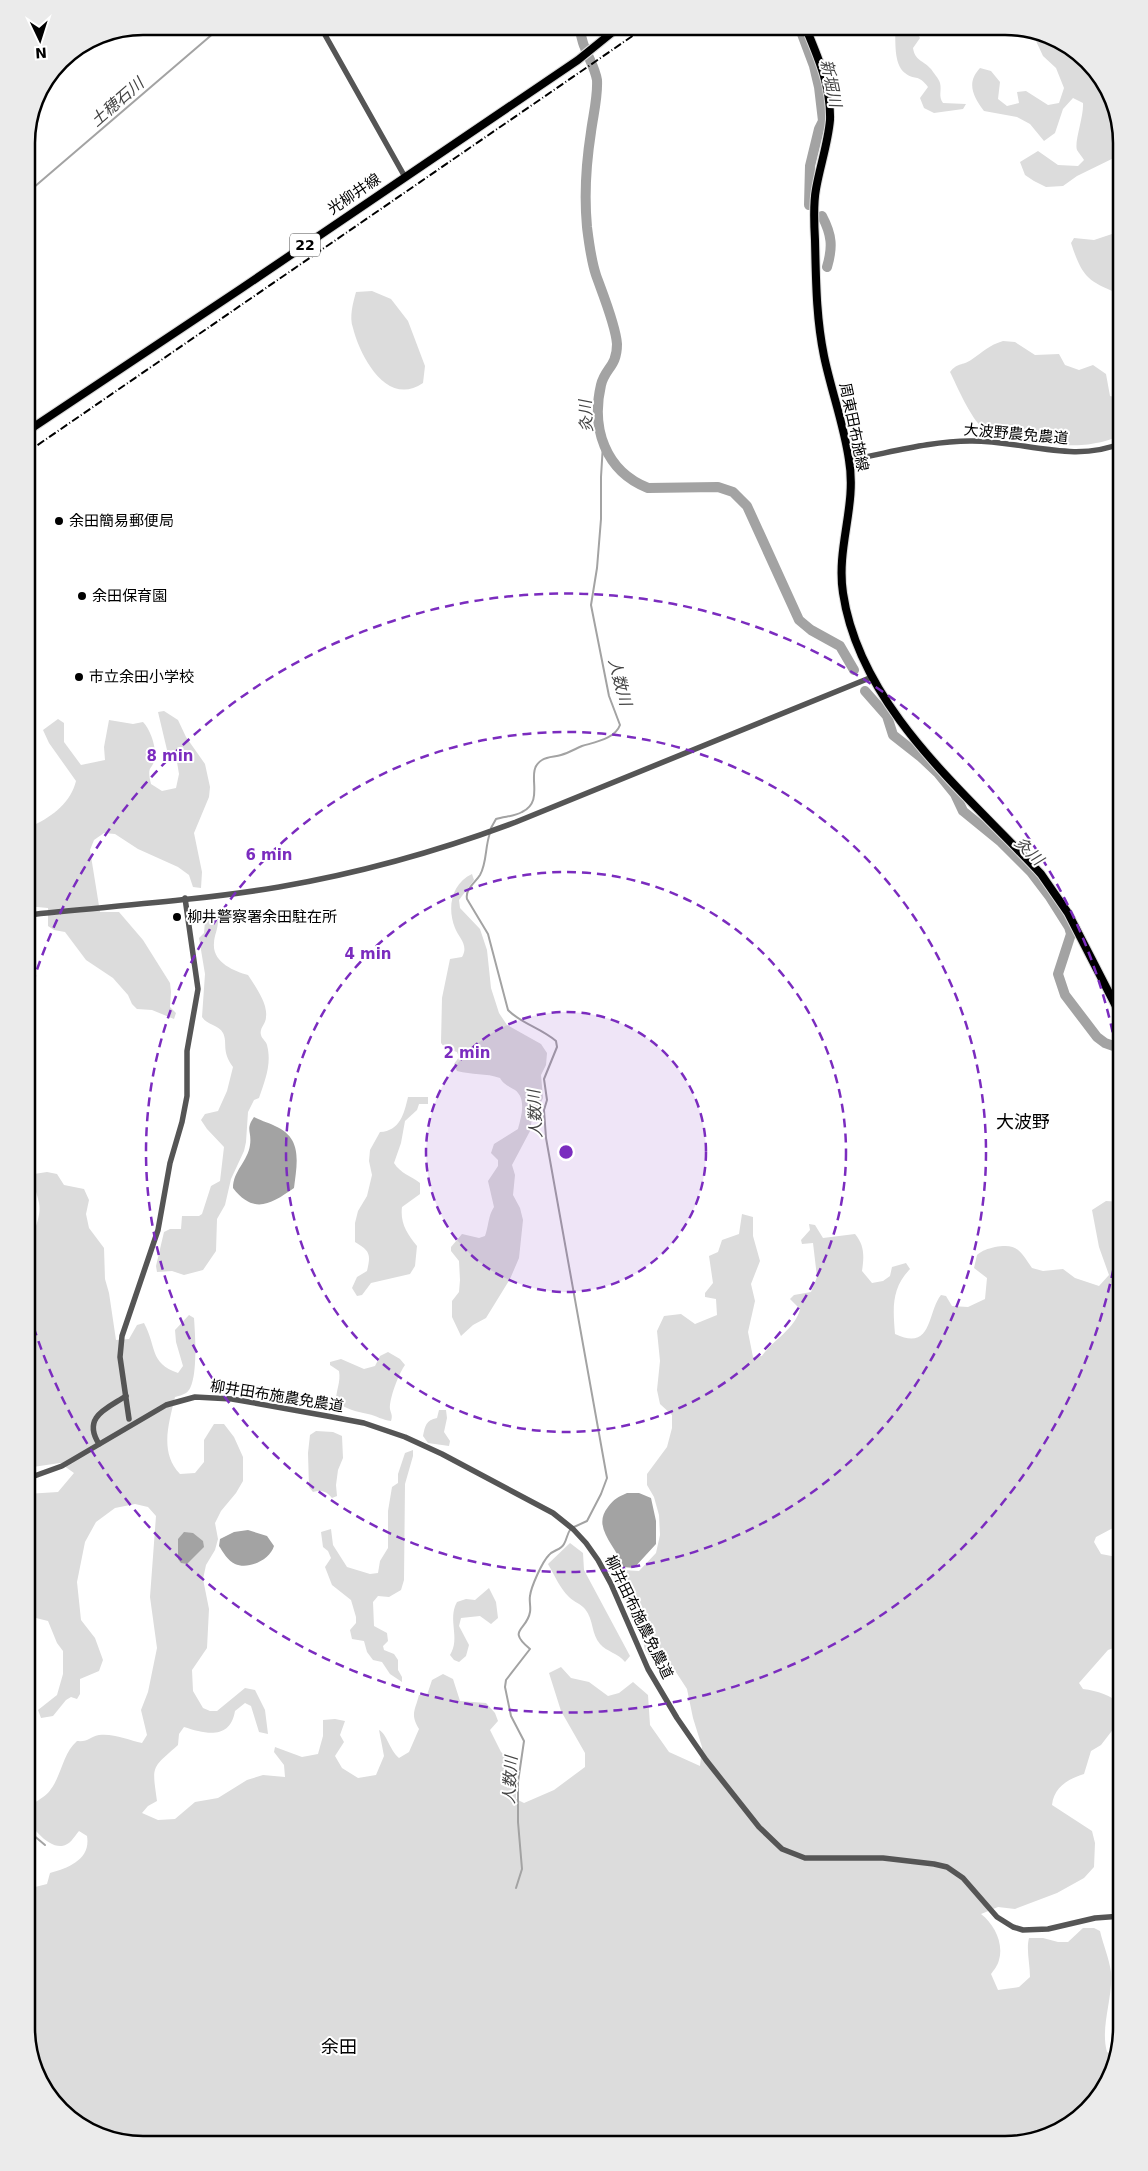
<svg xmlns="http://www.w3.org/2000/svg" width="1148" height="2171" font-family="'DejaVu Sans','Noto Sans JP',sans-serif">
<rect width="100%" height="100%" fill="#fff"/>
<g fill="#dcdcdc">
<path d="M 895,26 L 901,26 L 904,31 L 916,31 L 920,38 L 913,48 C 915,61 923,60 931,69 C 933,72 939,79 940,83 C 942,91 938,96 943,103 L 966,104 L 963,109 L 934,113 L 924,108 L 920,98 L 928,87 C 918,73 914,81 905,73 C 893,64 896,40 895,26 Z"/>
<path d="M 1038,36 L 1076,50 L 1113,98 L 1122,143 L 1122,154 L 1077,176 L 1063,186 L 1046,187 L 1034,181 L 1025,175 L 1020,162 L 1038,151 L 1058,165 L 1078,166 L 1084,160 C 1082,157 1079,153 1077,150 C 1074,142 1084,116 1083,103 L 1073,98 L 1063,109 L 1055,133 L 1044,141 L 1030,124 L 1017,117 L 984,111 C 973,96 966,83 980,68 L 991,71 L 1000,82 L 998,99 L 1007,106 L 1019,103 L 1017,92 L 1026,91 L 1048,105 L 1059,103 L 1064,88 L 1056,68 L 1043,56 L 1036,41 Z"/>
<path d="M 1115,233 L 1122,234 L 1122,295 C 1088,281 1083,279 1071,243 L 1074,238 L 1094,240 Z"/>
<path d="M 372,291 L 391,299 L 408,321 L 425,366 L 423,383 C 387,408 360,356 353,328 C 349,317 353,303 356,292 Z"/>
<path d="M 1003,341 L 1015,342 L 1035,355 L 1059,354 L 1065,365 L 1079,370 L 1093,365 L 1106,374 L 1110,396 L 1122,399 L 1122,435 C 1114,438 1105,442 1096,443 C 1073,449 1002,443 983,428 C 971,419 957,386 950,372 C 958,362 962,366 971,360 C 983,352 989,345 1003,341 Z"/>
<path d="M 164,711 L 178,720 L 186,737 L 205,764 L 210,787 L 209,797 L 194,833 L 202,872 L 201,888 L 193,887 L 189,875 L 178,867 L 138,849 L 115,834 L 104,833 L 94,840 L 90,850 L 100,912 L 119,912 L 143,940 L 170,983 L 171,992 L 170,1007 L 176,1013 L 174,1019 L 152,1010 L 137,1009 L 132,1004 L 128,995 L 113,978 L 86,960 L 65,932 L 54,930 L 48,926 L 48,908 L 26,906 L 26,814 L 27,821 L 34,825 C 53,816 71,802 76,781 L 49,743 L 43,730 L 58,719 L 64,723 L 64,742 L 81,765 L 105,760 L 104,747 L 109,720 L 133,724 L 143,722 C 150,729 156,746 155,757 C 153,771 146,764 151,784 L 162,791 L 176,788 L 179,774 L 176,756 L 167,750 L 158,712 Z"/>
<path d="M 472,874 L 474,880 L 459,900 L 460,908 L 480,929 L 487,950 L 491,988 L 499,1013 L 507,1025 L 541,1044 L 547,1053 L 546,1065 L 541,1075 L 543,1098 L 538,1108 L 533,1112 L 530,1131 L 512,1165 L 515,1175 L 513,1195 L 520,1208 L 523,1220 L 519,1258 L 510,1279 L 486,1318 L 473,1325 L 461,1336 L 452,1317 L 452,1301 L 459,1292 L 460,1280 L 459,1261 L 451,1251 L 451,1247 L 462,1234 L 479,1238 L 485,1236 C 489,1225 488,1216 494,1207 L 488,1181 L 498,1166 L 498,1160 L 491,1153 L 494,1144 L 518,1129 C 521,1117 527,1099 515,1090 C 509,1086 504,1085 500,1078 C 486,1073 472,1075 457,1071 L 454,1064 L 459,1057 L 457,1052 L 445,1048 L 441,1043 L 442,998 L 450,959 L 462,957 C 469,945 459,938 455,928 C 447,908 451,884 472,874 Z"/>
<path d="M 212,917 L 218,921 C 218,929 214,936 214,943 C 212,962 234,971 248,975 C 255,986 268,1003 266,1017 C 266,1024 259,1028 261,1035 C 262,1039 266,1041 267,1045 C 272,1064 265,1080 259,1098 L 254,1100 L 248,1112 L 246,1142 L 244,1151 L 231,1179 L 225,1205 L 217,1219 L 216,1251 L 203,1270 L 184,1275 L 172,1271 L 157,1272 L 156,1266 L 164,1232 L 170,1229 L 181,1229 L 182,1216 L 199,1216 L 202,1214 L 211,1186 L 220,1181 L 224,1147 L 207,1129 L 201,1120 L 205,1114 L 218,1111 L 227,1091 L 233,1067 C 221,1051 228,1043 223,1033 C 219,1025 207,1025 202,1017 L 205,974 L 199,938 L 204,933 L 205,921 Z"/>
<path d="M 408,1097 L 428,1097 L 428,1104 L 419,1104 L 417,1110 L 405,1121 L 401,1143 L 394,1163 C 400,1173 411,1176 420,1183 L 420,1194 L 402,1207 C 400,1223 407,1234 417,1246 L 415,1266 L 410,1274 L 371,1283 L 362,1295 L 357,1296 L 352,1288 L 357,1277 L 367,1271 C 371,1254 370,1251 355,1242 L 355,1223 L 358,1211 L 367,1196 L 372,1175 L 369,1161 L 370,1150 L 380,1132 C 400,1131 404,1114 408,1097 Z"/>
<path d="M 47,1172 L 57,1174 L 64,1185 L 84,1189 L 89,1200 L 86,1214 L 89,1228 L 104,1248 L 105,1279 L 109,1293 L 116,1340 L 129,1339 L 137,1325 L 144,1323 C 157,1347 149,1363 178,1373 L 183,1366 L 176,1342 L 175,1330 L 189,1315 L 194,1318 C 195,1332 199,1385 186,1393 C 183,1395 178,1396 175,1397 C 169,1423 159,1452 180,1474 L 195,1473 L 204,1462 L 204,1440 L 214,1424 L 224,1424 L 234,1437 L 243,1457 L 243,1481 L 236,1493 L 221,1511 L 215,1523 L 218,1539 L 215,1550 L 206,1565 L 203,1579 L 209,1609 L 207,1648 L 192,1670 L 193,1691 L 203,1708 L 210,1711 L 217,1711 L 245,1688 L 255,1690 L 265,1710 L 268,1734 L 259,1732 L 251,1706 L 245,1703 L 235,1711 C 230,1740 206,1734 184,1727 L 179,1734 L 178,1745 C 151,1769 152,1765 157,1801 L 148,1806 L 142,1813 L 158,1820 L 175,1819 L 195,1802 L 218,1798 L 247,1780 L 263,1775 L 285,1777 L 284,1765 L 274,1752 L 275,1747 L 302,1757 L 318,1754 L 323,1736 L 323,1720 L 335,1719 L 345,1721 L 340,1735 L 344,1742 L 335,1756 L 342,1768 L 358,1778 L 376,1775 L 384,1756 L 379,1730 C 387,1734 389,1749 399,1758 L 409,1752 L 419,1729 C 410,1714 415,1711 419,1695 L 427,1695 L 432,1680 L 443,1674 L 453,1679 L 460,1701 L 486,1703 L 495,1713 L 498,1721 L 490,1730 L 501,1752 L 515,1764 L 516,1799 L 524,1803 L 554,1790 L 585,1767 L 585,1753 L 561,1711 L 549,1673 L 561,1667 L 571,1678 L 589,1682 L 608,1696 L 619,1693 L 633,1682 L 648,1695 L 650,1725 L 669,1752 L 700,1766 L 702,1747 L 693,1718 L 687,1689 L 672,1666 L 658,1668 L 645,1650 L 638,1615 L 625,1601 L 606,1560 L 613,1560 L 622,1570 L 639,1571 L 656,1553 L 660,1535 L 659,1515 L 654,1497 L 647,1485 L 647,1474 L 667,1447 L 672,1428 L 672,1415 L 660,1404 L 657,1390 L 660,1361 L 657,1331 L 664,1316 L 681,1314 L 695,1324 L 717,1315 L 716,1299 L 705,1297 L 705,1293 L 713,1283 L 709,1256 L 718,1252 L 722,1240 L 739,1234 L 742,1214 L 753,1217 L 753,1236 L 760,1261 L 751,1284 L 755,1301 L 748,1332 L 753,1357 L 762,1356 C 773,1340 796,1328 800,1309 L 790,1299 L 794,1295 L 811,1292 L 817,1277 L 813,1243 L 802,1244 L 801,1240 L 810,1230 L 809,1224 L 815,1225 L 823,1238 L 855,1234 C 865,1246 864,1257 862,1271 L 872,1283 L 883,1281 L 890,1276 L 892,1267 L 906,1263 L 910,1269 C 891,1289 893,1308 895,1334 C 933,1352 927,1312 941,1295 L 946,1296 L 952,1306 L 968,1307 L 985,1299 L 987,1278 L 974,1268 L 977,1255 C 983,1250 987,1249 995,1247 C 1018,1243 1020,1251 1032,1268 L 1043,1271 L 1063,1269 L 1075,1278 L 1099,1286 L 1109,1275 L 1099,1247 L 1092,1210 L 1106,1201 L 1122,1202 L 1122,1520 L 1113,1528 L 1096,1537 L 1094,1542 L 1101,1554 L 1122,1558 L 1122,1645 L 1108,1650 L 1079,1683 L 1083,1689 C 1098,1691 1110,1695 1122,1705 L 1121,1719 L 1101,1745 L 1091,1751 L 1084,1774 C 1068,1779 1054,1787 1052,1805 L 1092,1831 L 1095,1843 L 1094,1867 L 1084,1878 L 1057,1893 L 1015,1909 L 998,1907 L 981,1914 C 994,1924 1004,1943 999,1960 C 998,1965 994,1970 991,1974 L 998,1990 L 1019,1987 L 1030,1977 C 1030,1964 1026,1950 1029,1938 L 1043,1938 L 1058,1942 L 1068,1942 L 1083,1928 L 1094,1928 L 1100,1931 C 1103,1944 1109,1958 1111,1972 C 1113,1999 1100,2027 1107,2052 L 1114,2055 L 1102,2093 L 1059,2129 L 1054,2128 L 1046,2137 L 1005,2145 L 135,2145 L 78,2125 L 35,2073 L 26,2028 L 26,1879 L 35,1887 L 47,1884 L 50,1873 C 69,1868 91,1859 87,1836 L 79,1831 C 74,1837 70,1845 62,1846 C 48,1848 28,1825 26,1813 C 31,1801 44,1800 51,1789 C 62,1774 63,1753 77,1741 C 89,1742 89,1737 99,1735 C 113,1733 129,1740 142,1743 L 147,1735 L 141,1710 L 148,1692 L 157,1648 L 150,1597 L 156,1516 L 148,1507 L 135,1504 L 115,1508 L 96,1522 L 85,1542 L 77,1582 L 81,1620 L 95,1638 L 103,1660 L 99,1671 L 80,1679 L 80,1694 L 77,1699 L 71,1697 L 66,1700 L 53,1716 L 41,1718 L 38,1710 L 57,1695 L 63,1674 L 63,1651 L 57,1643 L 48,1621 L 36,1618 L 32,1633 L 26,1636 L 26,1494 L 58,1492 L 74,1473 L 60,1463 L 26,1468 L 26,1234 L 34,1232 C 37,1223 41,1213 39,1203 C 37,1193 33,1185 34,1174 Z"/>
<path d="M 388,1352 L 400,1359 L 405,1365 C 399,1373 389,1399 390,1409 C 391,1414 393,1415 391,1421 C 382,1420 377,1416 368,1414 C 355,1411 347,1410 336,1401 C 336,1390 341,1382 339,1371 L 330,1365 L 330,1362 L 341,1359 L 364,1369 L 375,1366 L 380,1356 Z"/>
<path d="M 439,1410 L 446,1410 L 447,1418 L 444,1432 L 450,1441 L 449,1446 L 428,1443 L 423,1436 C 425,1426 426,1420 437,1418 Z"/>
<path d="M 316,1431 L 333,1432 L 342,1436 L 343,1458 L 338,1470 L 336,1485 L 337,1496 L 332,1498 C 326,1491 322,1490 313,1492 L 309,1487 L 308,1453 L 310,1435 Z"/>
<polygon points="413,1450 413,1456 405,1484 404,1580 401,1590 389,1597 378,1596 373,1602 374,1626 387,1633 388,1641 383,1646 384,1650 394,1654 398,1660 398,1670 402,1677 402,1682 390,1674 382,1662 373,1660 367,1652 364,1641 352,1639 350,1630 356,1623 356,1617 351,1600 332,1585 325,1567 331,1558 328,1551 323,1547 321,1532 331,1529 333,1545 347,1567 370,1574 378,1573 380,1561 388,1548 388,1511 392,1487 398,1483 398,1474 405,1453"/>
<path d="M 570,1543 L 583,1553 L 584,1570 L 630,1656 L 625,1662 C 618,1653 607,1652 600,1644 C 591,1634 594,1620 585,1609 C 581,1604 574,1602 569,1597 C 559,1587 555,1576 548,1564 Z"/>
<path d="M 489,1588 L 496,1602 L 498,1618 L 491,1624 L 480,1616 L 461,1618 L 459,1626 L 469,1645 L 466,1656 L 459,1662 L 454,1660 L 450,1655 C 461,1638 447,1620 457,1602 L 466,1599 L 475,1600 Z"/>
</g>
<g fill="#a3a3a3">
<path d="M 254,1117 C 259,1120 267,1122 275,1126 C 303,1138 297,1163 294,1188 C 271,1204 254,1215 233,1188 C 233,1171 248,1161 250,1145 C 252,1131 245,1130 254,1117 Z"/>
<path d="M 627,1493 L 639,1493 L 651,1498 L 656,1521 L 656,1544 L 634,1568 L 623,1567 C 617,1546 591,1528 608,1507 C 614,1499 618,1497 627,1493 Z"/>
<path d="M 248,1530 L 267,1536 L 274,1546 C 270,1560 248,1570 235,1564 C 228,1561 223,1552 219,1546 L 220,1539 L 234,1532 Z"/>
<polygon points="184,1532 193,1533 203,1541 204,1547 187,1564 181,1563 178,1559 178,1539"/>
</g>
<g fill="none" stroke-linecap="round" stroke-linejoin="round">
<g stroke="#a3a3a3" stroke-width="2">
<polyline points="26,194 222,26"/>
<path d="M 491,828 L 496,819 C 504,816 514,817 522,812 C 547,800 523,771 542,760 C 548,756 555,757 561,755 C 568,753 575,749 582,746 C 595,742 615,739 620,725 L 609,696 L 591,605 L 597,568 L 601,519 L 601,477 L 603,444"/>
<path d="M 490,833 C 485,846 487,863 480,875 C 475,883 465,889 467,899 L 488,934 L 508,1010 C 520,1023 541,1028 556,1041 L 557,1047 L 544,1079 L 547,1100 L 544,1110 L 546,1138 L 607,1478 L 601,1494 L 587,1521 L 574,1527"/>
<polyline points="26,1829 45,1845"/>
<path d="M 516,1888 L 522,1869 L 518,1822 L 518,1782 L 524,1741 L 511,1716 L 505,1687 L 506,1680 L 530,1649 C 506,1629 527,1631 530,1612 C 531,1607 529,1601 530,1596 C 531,1587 542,1562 549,1555 C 553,1550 561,1550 564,1544 C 567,1539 567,1534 570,1530"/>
</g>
<g stroke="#a3a3a3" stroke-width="10">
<path d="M 579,26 C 581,34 582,42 585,48 C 589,59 595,68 597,80 C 598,97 593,116 591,132 C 586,164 584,195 587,227 C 589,243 591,260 596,275 C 602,292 616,326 617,344 C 617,367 605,368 601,385 C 591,428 605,471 648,488 L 718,487 L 733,492 L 747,506 L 799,620 L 811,630 L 840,646 L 854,670"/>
<polyline points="799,26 814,66 819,87 823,121 819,129 810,166 809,205"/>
<path d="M 822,216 C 832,235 833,247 827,267"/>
<polyline points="865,691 887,716 893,735 921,757 938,773 955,794 963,811 1001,842 1031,872 1050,897 1069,927 1071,934 1058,974 1065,995 1097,1037 1105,1043 1122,1049"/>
</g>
<g stroke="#dbdbdb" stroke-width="10">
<g id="major">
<path d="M 805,26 C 818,57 831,86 830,120 C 828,143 820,166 816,189 C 813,205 814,223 815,240 C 816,279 816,317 824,356 C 831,390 844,425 849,460 C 857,506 836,547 843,593 C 860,708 966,793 1041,874 L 1068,913 L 1122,1018"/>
<polyline points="26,432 242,288 578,60 620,26"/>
</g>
</g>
<g stroke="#555" stroke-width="5.5">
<polyline points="320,26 405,177"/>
<path d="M 849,460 C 889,453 930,441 970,441 C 1021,440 1073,464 1122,443"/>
<path d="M 26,915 C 110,906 195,901 279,887 C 360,873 439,851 516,822 L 872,677"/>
<polyline points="129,1419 120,1357 122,1336 158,1230 170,1163 182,1122 187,1096 187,1051 198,989 185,898"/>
<path d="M 99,1444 C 82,1417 106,1409 126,1396"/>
<polyline points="26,1479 62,1466 166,1405 195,1397 232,1399 327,1416 364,1423 405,1437 442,1454 553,1513 573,1529 586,1543 598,1560 611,1584 648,1669 677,1718 706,1760 759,1827 782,1849 805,1858 883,1858 934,1864 947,1867 963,1878 997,1917 1013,1927 1023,1930 1048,1929 1095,1918 1122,1916"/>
</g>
<use href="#major" stroke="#000" stroke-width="8"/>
<polyline stroke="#000" stroke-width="2" stroke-dasharray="8 2.5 1 2.5" stroke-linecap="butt" points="26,453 647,26"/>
</g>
<circle cx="566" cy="1152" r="140" fill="#7b2cbf" fill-opacity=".12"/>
<g fill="none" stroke="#7b2cbf" stroke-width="2.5" stroke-dasharray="9 6">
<circle cx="566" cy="1152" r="140"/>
<circle cx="566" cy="1152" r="280"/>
<circle cx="566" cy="1152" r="420"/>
<path d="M1121 1225A560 560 0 0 1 26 1302M28 998A560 560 0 0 1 1121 1079"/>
</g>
<g fill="#000" stroke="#fff" stroke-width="2">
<circle cx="59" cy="521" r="5"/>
<circle cx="82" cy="596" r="5"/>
<circle cx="79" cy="677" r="5"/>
<circle cx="177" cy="917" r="5"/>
</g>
<g text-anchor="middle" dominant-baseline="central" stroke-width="4" stroke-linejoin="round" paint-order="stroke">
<rect fill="#fff" stroke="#4c4c4c" stroke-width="1" x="290" y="233.5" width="30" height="23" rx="4"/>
<g font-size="14" font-weight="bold" fill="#000">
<text x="305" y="245">22</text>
</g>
<g font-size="15" fill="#000" stroke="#fff">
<text transform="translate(354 194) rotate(-34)">光柳井線</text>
<text transform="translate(854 427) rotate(78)">周東田布施線</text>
<text transform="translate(1016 434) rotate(5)">大波野農免農道</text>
<text transform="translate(277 1396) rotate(9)">柳井田布施農免農道</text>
<text transform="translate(639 1617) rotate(64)">柳井田布施農免農道</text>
</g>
<g font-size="15" fill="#000" stroke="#fff" text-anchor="start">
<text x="69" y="521">余田簡易郵便局</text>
<text x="92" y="596">余田保育園</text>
<text x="89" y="677">市立余田小学校</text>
<text x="187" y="917">柳井警察署余田駐在所</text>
</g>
<g font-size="16" font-style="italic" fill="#444" stroke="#fff">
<text transform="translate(831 83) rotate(78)">新堀川</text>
<text transform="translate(117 102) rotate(-41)">土穂石川</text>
<text transform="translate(586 416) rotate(-93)">灸川</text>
<text transform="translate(620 682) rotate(75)">人数川</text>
<text transform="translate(1029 851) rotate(44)">灸川</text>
<text transform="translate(535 1114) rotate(-93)">人数川</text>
<text transform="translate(510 1780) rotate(-87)">人数川</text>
</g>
<g font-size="18" fill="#000" stroke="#fff">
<text x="1023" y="1121">大波野</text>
<text x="339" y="2046">余田</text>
</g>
</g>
<path d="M0 0H1148V2171H0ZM143 35H1005A108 108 0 0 1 1113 143V2028A108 108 0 0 1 1005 2136H143A108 108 0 0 1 35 2028V143A108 108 0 0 1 143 35Z" fill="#ebebeb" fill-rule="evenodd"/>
<path fill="none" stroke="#000" stroke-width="2.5" d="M143 35H1005A108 108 0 0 1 1113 143V2028A108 108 0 0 1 1005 2136H143A108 108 0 0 1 35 2028V143A108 108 0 0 1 143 35Z"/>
<circle cx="566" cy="1152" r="8" fill="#7b2cbf" stroke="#fff" stroke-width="2.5"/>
<g font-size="15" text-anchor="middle" font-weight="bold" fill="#7b2cbf" stroke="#fff" stroke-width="4" stroke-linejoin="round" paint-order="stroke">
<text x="170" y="761">8 min</text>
<text x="269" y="860">6 min</text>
<text x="368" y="959">4 min</text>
<text x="467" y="1058">2 min</text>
</g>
<g transform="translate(40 40) rotate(176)" stroke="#ffffff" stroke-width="4" paint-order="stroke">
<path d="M0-4L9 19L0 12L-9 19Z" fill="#000000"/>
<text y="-8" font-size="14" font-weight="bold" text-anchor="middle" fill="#000000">N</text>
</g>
</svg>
